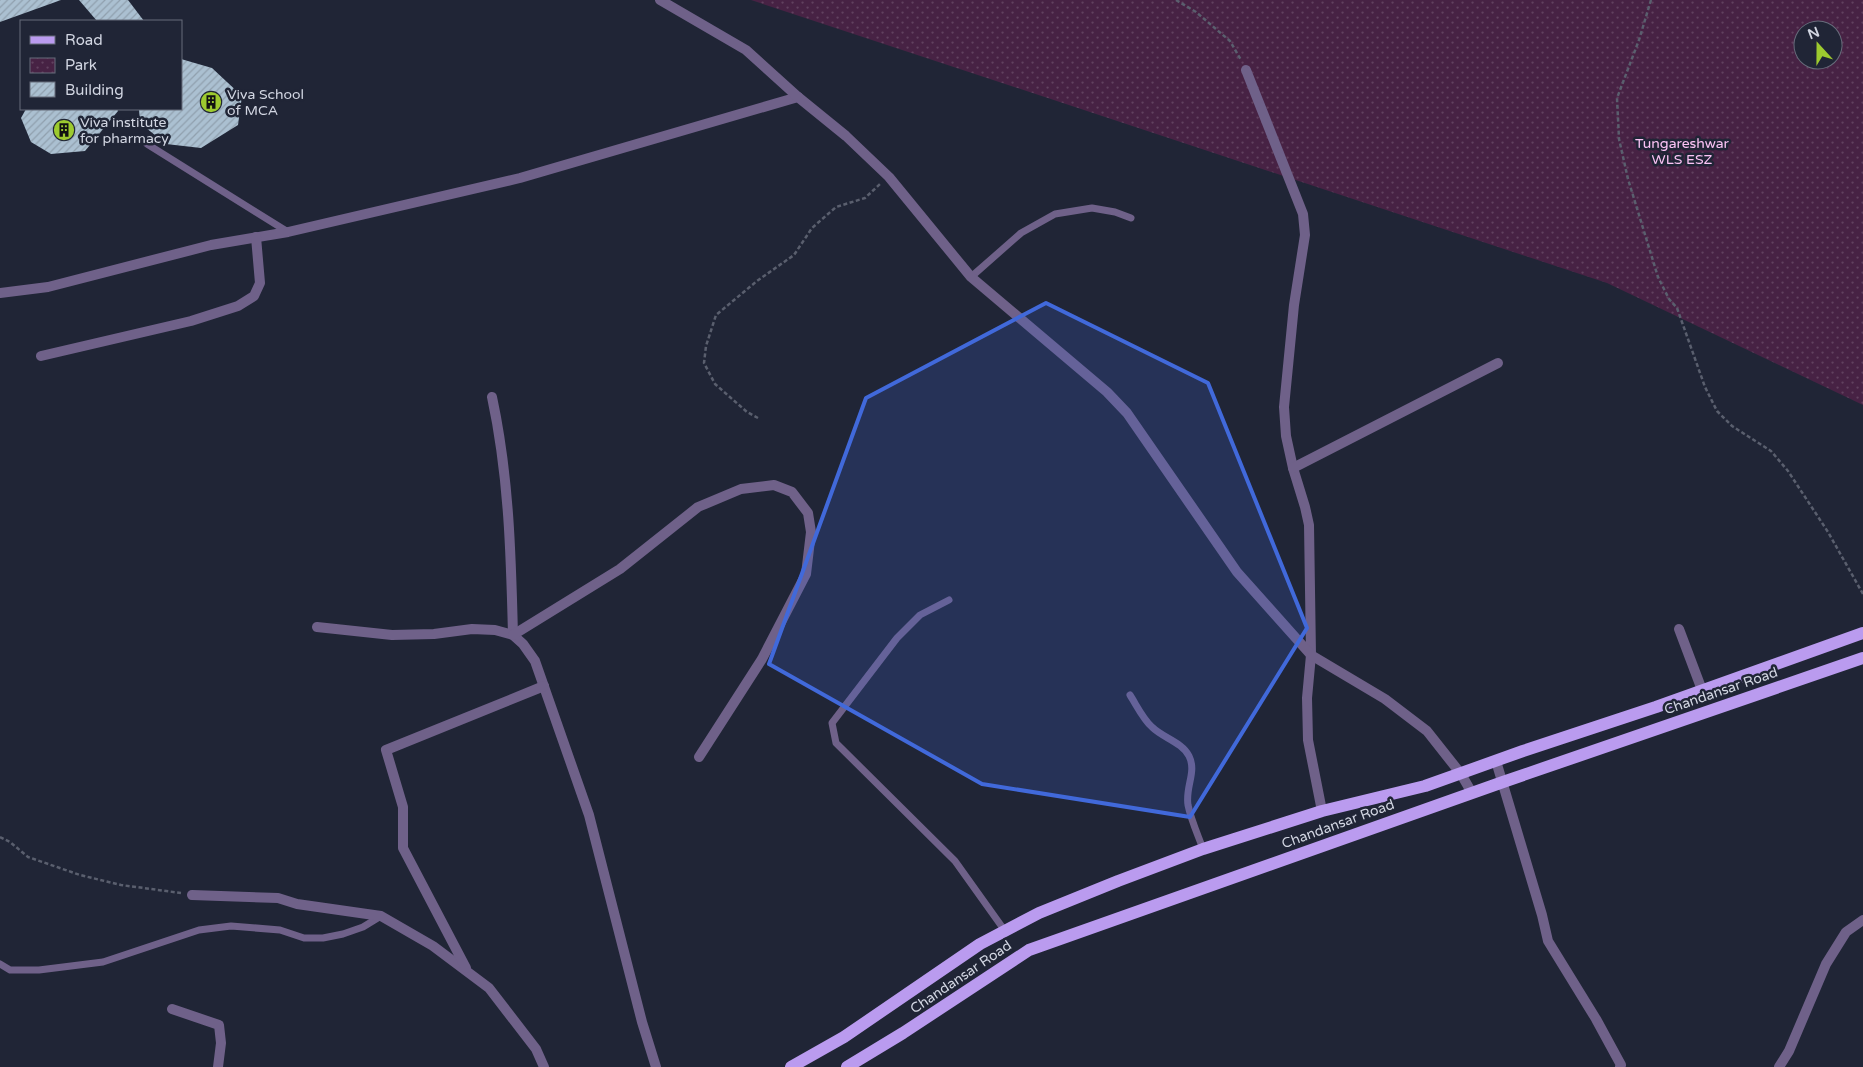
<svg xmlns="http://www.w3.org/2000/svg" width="1863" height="1067" font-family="'Varela Round',sans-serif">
<defs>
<pattern id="park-dots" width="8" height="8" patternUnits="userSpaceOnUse" patternTransform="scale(1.25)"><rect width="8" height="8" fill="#472244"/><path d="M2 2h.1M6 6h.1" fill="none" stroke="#61415f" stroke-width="1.8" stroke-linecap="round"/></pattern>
<pattern id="building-hatch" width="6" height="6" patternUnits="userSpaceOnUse" patternTransform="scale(1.25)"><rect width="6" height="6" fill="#abc0d1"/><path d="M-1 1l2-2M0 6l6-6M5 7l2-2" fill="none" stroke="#90a0ae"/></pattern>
</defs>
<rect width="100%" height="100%" fill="#202536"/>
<path fill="url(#park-dots)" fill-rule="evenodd" d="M 751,0 L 1863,0 L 1863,405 L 1607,283 ZM 1803,30 L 1833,30 L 1833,60 L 1803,60 Z"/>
<g fill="url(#building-hatch)">
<polygon points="0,0 61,0 0,22"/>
<polygon points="79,0 128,0 144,21 97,21"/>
<polygon points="181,59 212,68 242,96 238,125 201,148 166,144 140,123 139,109 181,109"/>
<polygon points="26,109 117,109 118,111 85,151 51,154 31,142 21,118"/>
</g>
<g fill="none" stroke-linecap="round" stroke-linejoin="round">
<g stroke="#5a5f6e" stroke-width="2.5" stroke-dasharray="4 2.5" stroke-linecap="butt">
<polyline points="1176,0 1196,12 1230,41 1241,60"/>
<polyline points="1651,0 1639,40 1617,98 1619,139 1628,179 1658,277 1669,299 1677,308 1705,387 1717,411 1732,426 1771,451 1788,471 1828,532 1863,594"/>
<polyline points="758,418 747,412 715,384 704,363 706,346 716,315 757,281 794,255 812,228 836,207 865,198 880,184"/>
<polyline points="0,837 10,842 28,857 80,875 121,885 181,893"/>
</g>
<g stroke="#6f6189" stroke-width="7">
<polyline points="147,144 288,232"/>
<polyline points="971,277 1021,233 1055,214 1092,208 1115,212 1131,218"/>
<polyline points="949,600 920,615 897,638 832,723 836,743 955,861 1005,931"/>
<path d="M 1130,695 C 1137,706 1143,719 1152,727 C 1163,738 1182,742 1189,756 C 1197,772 1185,787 1188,805 C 1191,820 1198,835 1203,849"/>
<polyline points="0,964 10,970 39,970 103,962 199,930 231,926 280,930 304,938 323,938 343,934 363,927 381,916"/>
</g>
<g stroke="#6f6189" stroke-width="10">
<polyline points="1246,70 1303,214 1305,235 1294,305 1284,407 1286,436 1293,468 1305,507 1309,525 1311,655 1307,698 1308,740 1322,811"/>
<polyline points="0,293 48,287 211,245 288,232 520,178 798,97"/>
<polyline points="41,356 191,321 238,306 254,296 260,283 256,237"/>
<path d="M 492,397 C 509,476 511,555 513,635"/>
<polyline points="1293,468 1498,363"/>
<polyline points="317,627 392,635 434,634 472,629 495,630 513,635 523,644 535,661 589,815 642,1022 656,1067"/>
<polyline points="1679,629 1702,690"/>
<polyline points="513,635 620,569 698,507 741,489 774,485 792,492 808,513 811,532 806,574 762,659 699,757"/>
<polyline points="1496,761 1542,915 1548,941 1596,1019 1621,1065 1620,1067"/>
<polyline points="192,895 278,898 297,904 381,916 433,946 489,988 536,1049 544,1067"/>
<polyline points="466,968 403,848 403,807 386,750 544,686"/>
<polyline points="172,1009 219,1025 221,1043 218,1067"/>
<polyline points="1779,1067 1789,1051 1826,964 1846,932 1863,920"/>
</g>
<polyline stroke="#6f6189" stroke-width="10" points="660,0 746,50 798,97 846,136 889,177 971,277 1107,392 1127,413 1237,572 1311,655 1385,699 1427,731 1461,774 1472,793"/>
<g stroke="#ba9bef" stroke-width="12">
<polyline points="791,1067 844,1037 980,944 1039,913 1118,881 1203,849 1322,811 1425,786 1523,751 1656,707 1863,633"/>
<polyline points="847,1067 903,1033 1029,950 1503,782 1863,658"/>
</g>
</g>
<path fill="#4169da" fill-opacity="0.2" stroke="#4169da" stroke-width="4" stroke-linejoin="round" d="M 1046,303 L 1208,383 L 1307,628 L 1190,817 L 982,784 L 769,664 L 866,398 Z"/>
<defs>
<g id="building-disc" transform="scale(1.125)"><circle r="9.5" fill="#9dca2f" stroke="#202536"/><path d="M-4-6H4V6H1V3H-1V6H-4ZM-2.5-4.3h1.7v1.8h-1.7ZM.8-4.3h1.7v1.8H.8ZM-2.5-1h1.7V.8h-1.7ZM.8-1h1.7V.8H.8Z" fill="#111"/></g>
</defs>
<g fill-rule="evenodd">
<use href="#building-disc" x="211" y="102"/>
<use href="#building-disc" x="64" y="130"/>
</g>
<g text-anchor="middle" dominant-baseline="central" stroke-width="5" stroke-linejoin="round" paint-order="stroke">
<g font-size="14" fill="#d2d6e2" stroke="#202536" text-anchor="start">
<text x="227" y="94">Viva School<tspan x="227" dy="16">of MCA</tspan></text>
<text x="80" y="122">Viva institute<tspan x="80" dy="16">for pharmacy</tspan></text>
</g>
<g font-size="14" fill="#fbc3f5" stroke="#202536">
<text x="1682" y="143">Tungareshwar<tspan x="1682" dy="16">WLS ESZ</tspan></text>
</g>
<g font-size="14" fill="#d2d6e2" stroke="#202536">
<text transform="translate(1721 691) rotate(-19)">Chandansar Road</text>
<text transform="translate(1338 824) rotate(-20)">Chandansar Road</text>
<text transform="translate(961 977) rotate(-34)">Chandansar Road</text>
</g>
</g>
<rect x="20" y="20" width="162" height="90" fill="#202536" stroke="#676c7b"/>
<rect x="30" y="36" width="25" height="8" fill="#ba9bef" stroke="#676c7b"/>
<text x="65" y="45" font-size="15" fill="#d2d6e2">Road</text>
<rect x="30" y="58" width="25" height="15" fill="url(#park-dots)" stroke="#676c7b"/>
<text x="65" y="70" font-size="15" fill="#d2d6e2">Park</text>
<rect x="30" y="82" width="25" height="15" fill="url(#building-hatch)" stroke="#676c7b"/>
<text x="65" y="95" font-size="15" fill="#d2d6e2">Building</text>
<g transform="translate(1818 45) rotate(339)"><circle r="24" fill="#202536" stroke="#676c7b"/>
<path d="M0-4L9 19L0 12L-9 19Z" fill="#9dca2f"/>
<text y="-8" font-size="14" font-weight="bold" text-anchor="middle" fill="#d2d6e2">N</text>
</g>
</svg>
